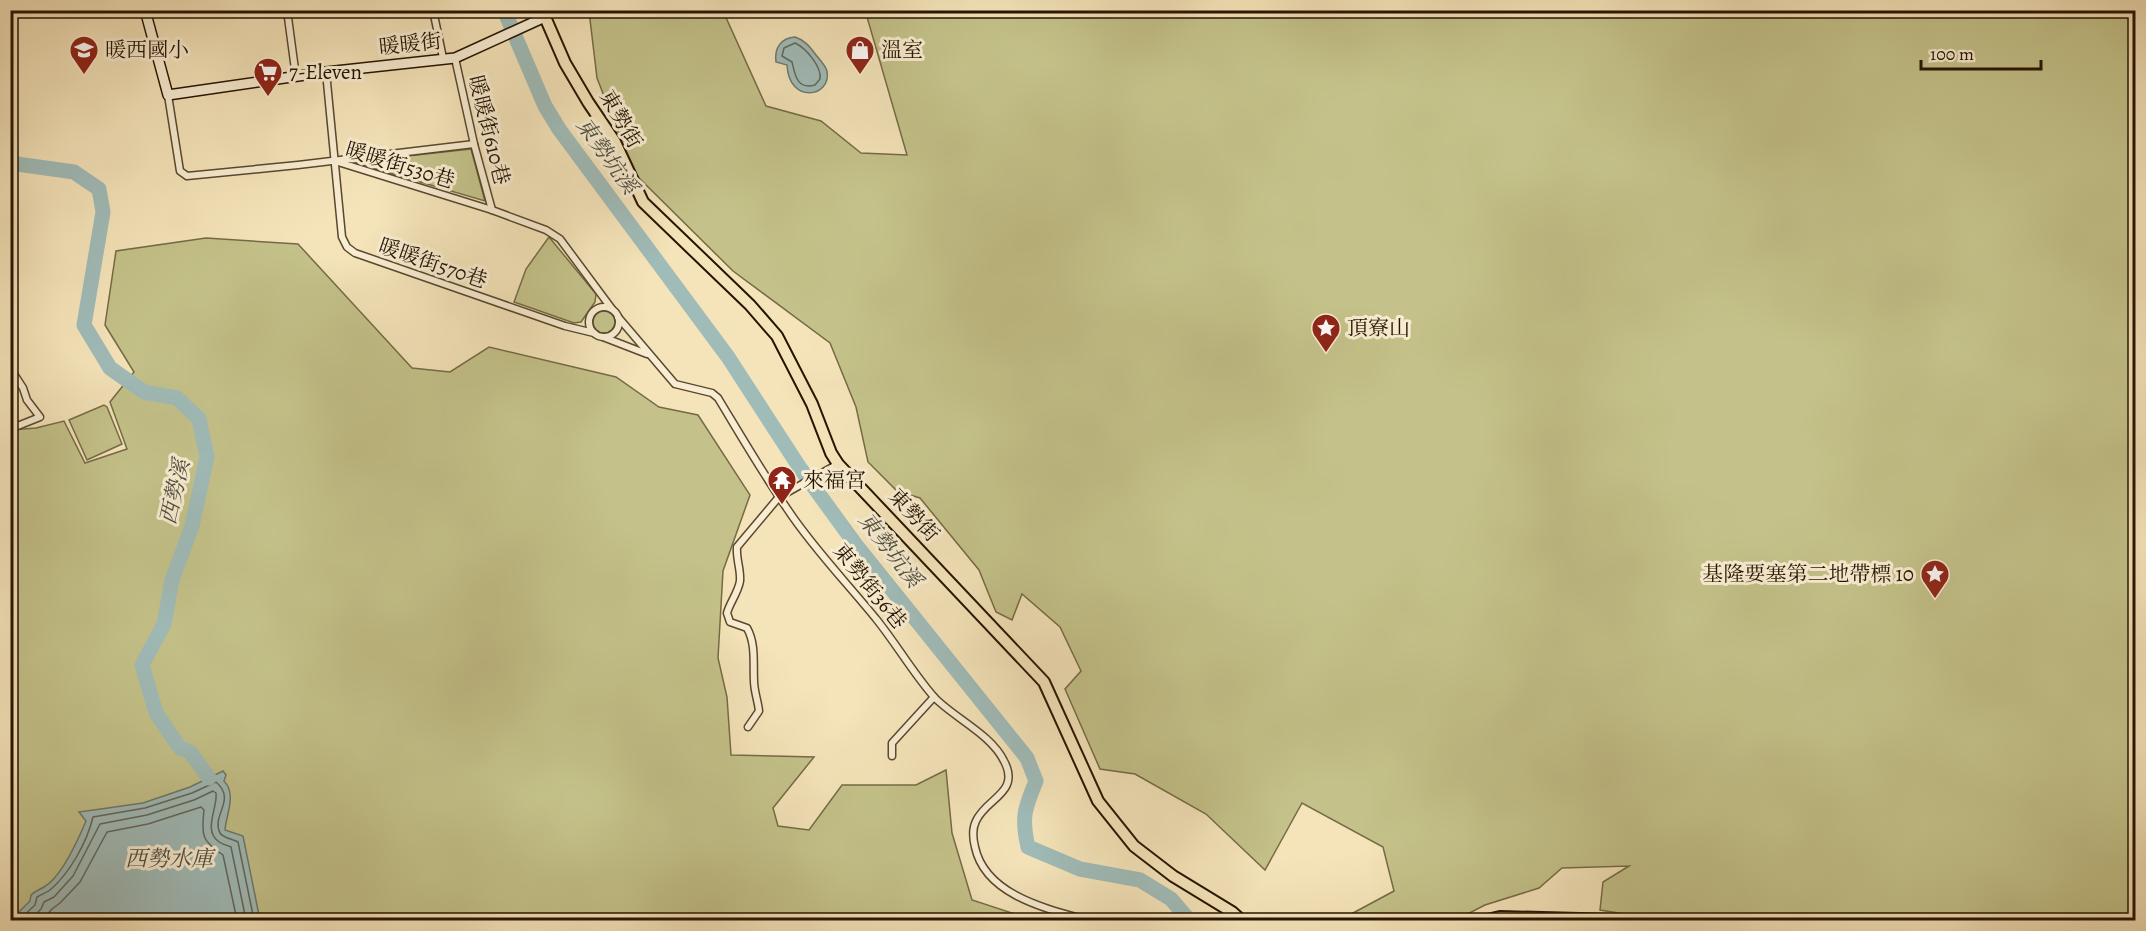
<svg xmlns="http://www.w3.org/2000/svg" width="2146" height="931" font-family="Alegreya,'Noto Serif TC',serif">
<rect width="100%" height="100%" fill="#f5e4ba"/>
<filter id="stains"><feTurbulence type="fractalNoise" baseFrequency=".00333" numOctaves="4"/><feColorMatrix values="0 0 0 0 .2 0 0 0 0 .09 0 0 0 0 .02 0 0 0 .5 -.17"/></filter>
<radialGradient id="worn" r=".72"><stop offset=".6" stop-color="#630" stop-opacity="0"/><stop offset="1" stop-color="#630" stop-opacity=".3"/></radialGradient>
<g fill="#c4c28a" stroke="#756b45" stroke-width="1.5">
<polygon points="589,11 723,11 766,106 821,121 861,153 907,155 867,17 872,11 2135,11 2136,585 2129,666 2136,667 2135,920 1663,920 1600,910 1603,882 1629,866 1562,868 1539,888 1485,905 1456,920 1340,920 1394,891 1383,847 1302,803 1265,870 1206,814 1135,774 1100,769 1065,689 1081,671 1060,627 1022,594 1012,620 996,612 979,570 920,498 897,491 868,462 856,407 830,343 733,271 634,173 597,78"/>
<polygon points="471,149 485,201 352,162"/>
<polygon points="549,237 596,294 595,302 581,322 574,323 514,302 526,269"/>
<polygon points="206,238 298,244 412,368 450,372 489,347 616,377 659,407 698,415 750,495 723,571 718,658 727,697 731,755 814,757 773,808 778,826 809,830 842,785 916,785 946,770 952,833 972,900 1033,920 11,920 11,430 36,428 64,421 85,463 127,449 110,402 134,372 105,325 116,251"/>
<circle cx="604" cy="322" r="11"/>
<polygon points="104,405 107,407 122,444 87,460 69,420"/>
</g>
<g fill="#a0bcb9" stroke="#6f796f" stroke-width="1.5">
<path d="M 795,37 C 805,40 810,47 816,55 C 820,60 825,65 827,71 C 832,97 789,105 787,65 L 776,62 C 774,48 781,38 795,37 Z"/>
<path d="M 223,771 L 226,775 L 224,781 C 237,794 226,815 225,830 L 243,836 L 260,920 L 11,920 L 30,901 L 31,895 C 35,891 39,890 44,887 C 62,877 78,840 86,821 L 79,812 L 143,803 L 190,787 Z"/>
</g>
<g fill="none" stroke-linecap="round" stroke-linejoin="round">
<g stroke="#63685c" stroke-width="1.5">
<path d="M 795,43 C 806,48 822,67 820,79 L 815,85 C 797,90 795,75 792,62 L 782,56 L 784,48 Z"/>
<path d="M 19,920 L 35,905 L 37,897 C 42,894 46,893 50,890 C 70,873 87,842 93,817 L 145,808 L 192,793 L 216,782 C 237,800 211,815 220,833 C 223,838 233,839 238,842 L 254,920"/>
<path d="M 30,920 L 41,909 L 44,902 L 54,897 L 73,876 L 100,824 L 147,815 L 194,800 L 213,791 L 216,793 C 218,807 203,830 218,841 C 221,844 227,845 231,847 L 246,920"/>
<path d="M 42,920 L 52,909 L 60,903 L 80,882 L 107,832 L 148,824 L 201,807 L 204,810 C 201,836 202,841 223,855 L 237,920"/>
</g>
<g stroke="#a0bcb9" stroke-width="15">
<path d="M 504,10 L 545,106 L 559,129 L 728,357 L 800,468 L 856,545 L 1027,758 L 1036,781 C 1025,808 1021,817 1028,847 L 1080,869 L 1140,880 L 1171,899 L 1189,920"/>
<polyline points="10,163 74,172 99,189 103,212 84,325 110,368 144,392 177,398 199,419 207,457 192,526 172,580 164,624 142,665 156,713 180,748 190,752 209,778"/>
</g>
<g stroke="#5a482e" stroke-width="9">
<g id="street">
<polyline points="287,10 296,77"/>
<polyline points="433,10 443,58"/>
<polyline points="455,58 474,144 492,210"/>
<polyline points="326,72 342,237 347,247 355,253 565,326 594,333"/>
<polyline points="168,95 180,171 187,176 298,165 474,144"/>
<polyline points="338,162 492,210 546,230 560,239 612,309"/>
<circle cx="604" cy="322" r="15"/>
<path d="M 618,317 L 675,384 L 712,393 L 718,398 C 741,436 763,474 788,510 C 813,548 848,584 877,620 C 897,645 913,673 934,697 C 954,718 991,734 1004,761 C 1021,793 986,798 976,821 C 972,829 973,839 975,847 C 985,895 1047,909 1087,920"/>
<polyline points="603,337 647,354"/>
<polyline points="10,368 23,388 27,400 40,417 10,429"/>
<path d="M 748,727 L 759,711 C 758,701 754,691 754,681 C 753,663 756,644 747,628 L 730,622 L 727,613 C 730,602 738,593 740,581 C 741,570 736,559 737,547 L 779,497 L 838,464"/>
<polyline points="892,756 892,743 934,697"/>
</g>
</g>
<g stroke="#261400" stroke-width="12">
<polyline id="secondary" points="145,10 168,95 326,72 455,58 545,17"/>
</g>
<g stroke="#261400" stroke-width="14">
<g id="primary">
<polyline points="547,10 545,17 565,63 588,102 615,142 643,202 750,305 777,336 812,404 831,453 838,464 1044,682 1098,801 1134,846 1173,876 1232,912 1241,920"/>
<polyline points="1487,920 1500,917 1617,920"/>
</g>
</g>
<use href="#street" stroke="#f8edd2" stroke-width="6"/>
<use href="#secondary" stroke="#f8edd2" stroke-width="9"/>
<use href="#primary" stroke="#f5e4ba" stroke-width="10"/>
</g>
<defs>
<g id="school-pin" transform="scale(1.5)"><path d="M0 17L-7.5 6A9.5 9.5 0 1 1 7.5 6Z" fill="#8f2418" stroke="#f8edd2"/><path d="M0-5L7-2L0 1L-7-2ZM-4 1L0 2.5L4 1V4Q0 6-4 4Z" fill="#fff"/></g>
<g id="shop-pin" transform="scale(1.5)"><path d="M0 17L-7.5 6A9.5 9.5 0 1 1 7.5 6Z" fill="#8f2418" stroke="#f8edd2"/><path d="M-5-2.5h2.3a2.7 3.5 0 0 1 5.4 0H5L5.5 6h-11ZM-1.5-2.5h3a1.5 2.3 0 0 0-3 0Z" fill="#fff"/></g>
<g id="supermarket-pin" transform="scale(1.5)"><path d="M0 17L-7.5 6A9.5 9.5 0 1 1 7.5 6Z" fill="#8f2418" stroke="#f8edd2"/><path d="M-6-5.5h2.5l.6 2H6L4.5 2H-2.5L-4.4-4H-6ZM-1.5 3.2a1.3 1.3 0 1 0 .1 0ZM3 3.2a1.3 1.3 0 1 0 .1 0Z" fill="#fff"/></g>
<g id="sight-pin" transform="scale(1.5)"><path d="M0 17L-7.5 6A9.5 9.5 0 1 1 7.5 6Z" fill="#8f2418" stroke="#f8edd2"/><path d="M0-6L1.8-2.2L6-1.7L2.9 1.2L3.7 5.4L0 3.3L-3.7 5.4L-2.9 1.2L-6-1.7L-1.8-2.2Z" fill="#fff"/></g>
<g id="temple-pin" transform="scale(1.5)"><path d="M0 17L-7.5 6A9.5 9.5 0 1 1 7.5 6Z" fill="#8f2418" stroke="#f8edd2"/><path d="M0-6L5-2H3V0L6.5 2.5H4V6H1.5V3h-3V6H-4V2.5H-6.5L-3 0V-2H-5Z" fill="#fff"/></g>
</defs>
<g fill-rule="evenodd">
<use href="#school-pin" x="84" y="50"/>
<use href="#shop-pin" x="860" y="50"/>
<use href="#supermarket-pin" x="268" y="72"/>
<use href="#sight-pin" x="1326" y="328"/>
<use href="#temple-pin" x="782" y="480"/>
<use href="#sight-pin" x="1935" y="574"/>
</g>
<g text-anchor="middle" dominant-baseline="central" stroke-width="6" stroke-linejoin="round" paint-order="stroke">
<g font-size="21" fill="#261400" stroke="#f8edd2">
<text transform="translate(410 44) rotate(-6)">暖暖街</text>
<text transform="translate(621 119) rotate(60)">東勢街</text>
<text transform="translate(489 130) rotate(76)">暖暖街610巷</text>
<text transform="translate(400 165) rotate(17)">暖暖街530巷</text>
<text transform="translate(433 263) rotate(19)">暖暖街570巷</text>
<text transform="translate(914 515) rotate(47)">東勢街</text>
<text transform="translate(870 586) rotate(51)">東勢街36巷</text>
</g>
<g font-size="21" fill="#261400" stroke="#f8edd2" text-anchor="start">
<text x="105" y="50">暖西國小</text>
<text x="881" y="50">溫室</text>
<text x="289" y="72">7-Eleven</text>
<text x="1347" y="328">頂寮山</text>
<text x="803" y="480">來福宮</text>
<text x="1914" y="574" text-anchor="end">基隆要塞第二地帶標 10</text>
</g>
<g font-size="22" font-style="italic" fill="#514f41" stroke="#f8edd2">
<text transform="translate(607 156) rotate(54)">東勢坑溪</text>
<text transform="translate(175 492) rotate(-77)">西勢溪</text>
<text transform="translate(890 550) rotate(52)">東勢坑溪</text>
<text x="169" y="859">西勢水庫</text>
</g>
</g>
<rect width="2146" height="931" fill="none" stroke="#f5e4ba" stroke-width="36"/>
<rect x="12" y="12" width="2122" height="907" fill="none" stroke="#261400" stroke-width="3"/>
<rect x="18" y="18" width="2110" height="895" fill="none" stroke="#261400" stroke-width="1.5"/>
<path d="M1921 60v9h120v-9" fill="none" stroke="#261400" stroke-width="3"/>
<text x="1930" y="60" font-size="18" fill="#261400" stroke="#f8edd2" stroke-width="4.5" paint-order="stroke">100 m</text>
<rect width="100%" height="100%" filter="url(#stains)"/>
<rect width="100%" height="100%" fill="url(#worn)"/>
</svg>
